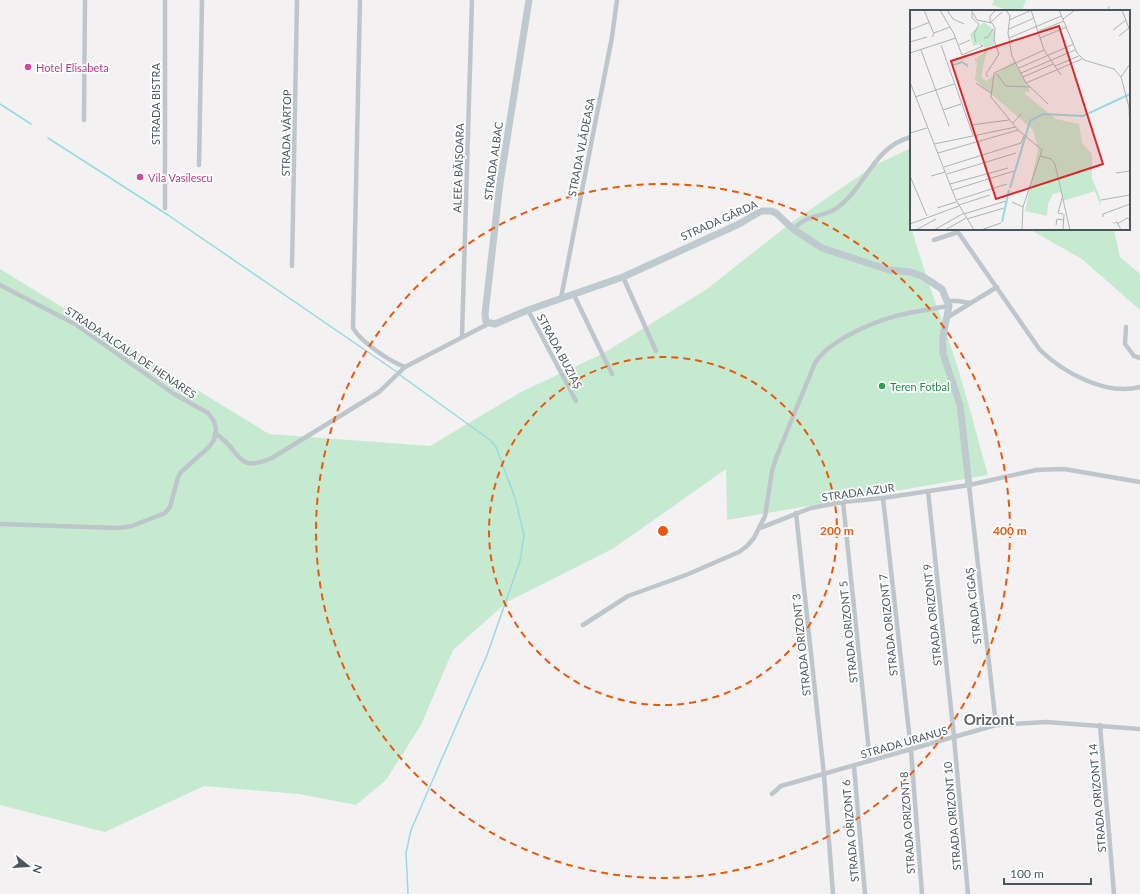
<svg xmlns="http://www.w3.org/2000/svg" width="1140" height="894" font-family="Lato,sans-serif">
<rect width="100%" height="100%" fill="#f3f1f1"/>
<g fill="#c6ead0">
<polygon points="994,0 1026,0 1022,11 1010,11 992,5"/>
<path d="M 911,148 L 911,213 L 908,215 C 919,259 936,303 951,347 C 965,389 976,433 988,475 L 727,520 L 726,469 L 614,548 L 507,602 L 453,650 L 421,725 L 386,780 L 356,805 L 299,794 L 204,786 L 105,832 L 0,805 L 0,269 L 269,434 L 430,446 L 521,392 L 602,354 L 707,289 L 792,222 L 875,165 Z"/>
<polygon points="1029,229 1114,229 1120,257 1140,274 1140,310 1082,259"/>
</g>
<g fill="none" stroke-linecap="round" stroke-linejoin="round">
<g stroke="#98dae2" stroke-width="1.5">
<polyline points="1108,11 1109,7"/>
<polyline points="0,104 31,124"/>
<polyline points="48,138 168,215 397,372"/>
<polyline points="400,375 490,440 496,447 515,498 524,535 520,561 487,655 411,830 406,853 408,894"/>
</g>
<g stroke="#bec6cc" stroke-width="4.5">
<path d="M 360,0 L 353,328 C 361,342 389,361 405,367"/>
<polyline points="84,120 85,0"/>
<polyline points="199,165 202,0"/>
<polyline points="165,208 165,0"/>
<path d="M 793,229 C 797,226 801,222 805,220 C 815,215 827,215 837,208 C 865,188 874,146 911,137"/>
<path d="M 934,240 L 958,232 L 1040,350 C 1064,373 1106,396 1140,387"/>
<polyline points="292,266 297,0"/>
<polyline points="623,277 656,351"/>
<polyline points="0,285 75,324 174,394 208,413 214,421 216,429 214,440 209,447 181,472 178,477 170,507 165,513 132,526 118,528 0,524"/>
<polyline points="573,293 612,374"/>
<polyline points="561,298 612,37 617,0"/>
<polyline points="948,301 958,301 970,303"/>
<polyline points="528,310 576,401"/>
<polyline points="948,317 997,287"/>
<polyline points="1126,327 1125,344 1134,356 1140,358"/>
<polyline points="462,336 472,0"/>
<polyline points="405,367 488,324"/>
<path d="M 216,434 C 243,451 234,474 272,458 L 379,392 L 405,367"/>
<polyline points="969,485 996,725"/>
<polyline points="928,491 954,737 968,894"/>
<polyline points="883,498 911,750 922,894"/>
<polyline points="843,502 870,761"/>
<polyline points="796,513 824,775 833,894"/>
<polyline points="760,528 811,508 843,502 883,498 969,485 1036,470 1064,469 1140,482"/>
<path d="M 583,625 L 628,596 L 686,575 L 739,552 L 747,546 L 754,538 L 765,516 L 772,471 L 776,458 L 815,363 C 823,350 834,344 847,336 C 883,316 910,312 949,306"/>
<polyline points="1100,725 1114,894"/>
<polyline points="854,766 865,894"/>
<polyline points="772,794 781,786 996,725 1046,722 1140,729"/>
</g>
<polyline stroke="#bfc9d0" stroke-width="7" points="529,0 500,183 485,314 486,322 495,324 528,310 623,277 739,224 761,211 771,211 776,213 793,229 822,248 889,270 910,272 922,276 942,289 949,306 943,336 943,354 960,405 969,485"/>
</g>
<g fill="none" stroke="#e8590c" stroke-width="2" stroke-dasharray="7 5">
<circle cx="663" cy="531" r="174"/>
<circle cx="663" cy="531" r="347"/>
</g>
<g fill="#d1479c" stroke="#fff" stroke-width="1.5">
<circle cx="28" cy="67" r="4"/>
<circle cx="140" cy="177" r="4"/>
</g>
<circle fill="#2e9e5b" stroke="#fff" stroke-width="1.5" cx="882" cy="386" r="4"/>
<g text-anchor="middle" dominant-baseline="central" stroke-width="3.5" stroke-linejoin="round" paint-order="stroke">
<g font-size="11" fill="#b23c85" stroke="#fff" text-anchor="start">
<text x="36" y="67">Hotel Elisabeta</text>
<text x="148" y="177">Vila Vasilescu</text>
</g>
<g font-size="11" fill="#4b565c" stroke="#fff">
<text transform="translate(155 104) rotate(-90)">STRADA BISTRA</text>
<text transform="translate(286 133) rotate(-89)">STRADA VÂRTOP</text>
<text transform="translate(581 147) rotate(-79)">STRADA VLĂDEASA</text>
<text transform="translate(493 161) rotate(-82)">STRADA ALBAC</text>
<text transform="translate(458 168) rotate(-88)">ALEEA BĂIȘOARA</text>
<text transform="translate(719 220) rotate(-24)">STRADA GÂRDA</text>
<text transform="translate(560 351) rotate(62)">STRADA BUZIAȘ</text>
<text transform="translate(131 352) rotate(34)">STRADA ALCALA DE HENARES</text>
<text transform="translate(858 492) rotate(-8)">STRADA AZUR</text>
<text transform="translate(973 606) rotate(-96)">STRADA CIGAȘ</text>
<text transform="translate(932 615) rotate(-96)">STRADA ORIZONT 9</text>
<text transform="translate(888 625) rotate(-96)">STRADA ORIZONT 7</text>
<text transform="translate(848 632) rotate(-96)">STRADA ORIZONT 5</text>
<text transform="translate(801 645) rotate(-96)">STRADA ORIZONT 3</text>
<text transform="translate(904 742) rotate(-16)">STRADA URANUS</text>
<text transform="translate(1097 798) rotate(-95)">STRADA ORIZONT 14</text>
<text transform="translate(952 816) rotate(-95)">STRADA ORIZONT 10</text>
<text transform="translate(907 823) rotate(-94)">STRADA ORIZONT 8</text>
<text transform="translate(850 831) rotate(-95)">STRADA ORIZONT 6</text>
</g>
<g font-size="11" fill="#27864d" stroke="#fff" text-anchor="start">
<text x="890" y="386">Teren Fotbal</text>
</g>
<g font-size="15" font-weight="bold" fill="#5e6265" stroke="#fff">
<text x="989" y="719">Orizont</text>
</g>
</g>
<g transform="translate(910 10)">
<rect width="220" height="220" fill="#f3f1f1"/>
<path d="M 74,12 L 84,20 L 84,35 L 80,36 L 75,48 L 71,67 L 76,71 L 104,51 L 120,81 L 114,83 L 146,109 L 169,114 L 172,133 L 182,144 L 182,168 L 191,190 L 190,195 L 185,181 L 153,191 L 151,182 L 143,184 L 138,194 L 137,206 L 115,201 L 128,139 L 123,120 L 65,70 L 67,53 L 64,49 L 73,44 L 75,38 L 72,33 L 63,36 L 60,24 Z" fill="#c6ead0"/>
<path fill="none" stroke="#98dae2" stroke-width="2" d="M 43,55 L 52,52 L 58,56M 100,178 L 120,111 L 133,104 L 173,106 L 220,84M 92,212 L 99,180"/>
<path fill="none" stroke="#b0b3b5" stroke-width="1" d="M 14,0 L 24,24 L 22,27M 30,0 L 44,24 L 52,45 L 73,36 L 70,34M 37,0 L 43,9 L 54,14M 62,0 L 62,8 L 69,14 L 64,24 L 66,32M 96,0 L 100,6 L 98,23 L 102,46 L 116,73 L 138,94M 121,0 L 134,40 L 151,65M 149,0 L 167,43 L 174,50 L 204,59 L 211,67 L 219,97 L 220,120M 212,0 L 220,21M 63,3 L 67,10 L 82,13 L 85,18 L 84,30 L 89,44 L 76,64 L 78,67M 153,9 L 165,0M 99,10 L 122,0M 80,12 L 80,6 L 86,0M 80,13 L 92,2M 99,19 L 124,8M 0,20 L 20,12M 203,20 L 216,10M 129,21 L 154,11M 24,23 L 40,17M 209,26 L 219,18M 74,28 L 78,27 L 83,19M 99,28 L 151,6M 130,28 L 157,17M 0,32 L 17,27M 31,35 L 63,125M 49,35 L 60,30M 11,40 L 39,116M 0,43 L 46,28M 145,56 L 169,46M 109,58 L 164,34M 86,63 L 96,76 L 120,77M 111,63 L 165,40M 113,67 L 143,54M 211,67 L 220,54M 0,72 L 46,190 L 64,220M 66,73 L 82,84M 116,73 L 172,49M 5,87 L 44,74M 33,100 L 51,94M 103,113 L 111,104M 61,115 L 99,110M 0,123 L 17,118M 24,134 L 106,117M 28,143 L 108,120M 130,146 L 132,140 L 108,120 L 81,87 L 84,63 L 134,40M 34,157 L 111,133 L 114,126M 206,163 L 220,161M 37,164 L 106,143M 0,166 L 17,206M 21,166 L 35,162M 40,174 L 98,158M 43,180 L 104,161M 152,188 L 148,203 L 153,204M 47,190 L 97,174M 191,190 L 220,185M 102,192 L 113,197M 49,195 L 80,185M 27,198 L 46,192M 54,204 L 96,191M 193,207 L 193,204 L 220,194M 57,209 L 94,198M 204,213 L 207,212 L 211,220M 0,214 L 49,196M 207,214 L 217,208 L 220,210M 146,215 L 147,209 L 154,210M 6,220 L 26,209M 24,220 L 54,203M 35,220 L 56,208M 71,220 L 91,213M 112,220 L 113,197 L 130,146 L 141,149 L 145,154 L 160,220M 153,220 L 154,204"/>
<path fill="#d62828" fill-opacity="0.15" stroke="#d62828" stroke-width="2" d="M 149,16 L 193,154 L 86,189 L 41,51 Z"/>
<rect width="220" height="220" fill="none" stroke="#4b565c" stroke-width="2"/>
</g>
<circle cx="663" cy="531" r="6" fill="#e8590c" stroke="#fff" stroke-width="2"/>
<g font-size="12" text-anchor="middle" font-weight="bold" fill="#e8590c" stroke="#fff" stroke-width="3.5" stroke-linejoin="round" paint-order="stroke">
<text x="837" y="535">200 m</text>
<text x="1010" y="535">400 m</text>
</g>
<g transform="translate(28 866) rotate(108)" stroke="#ffffff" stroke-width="3" paint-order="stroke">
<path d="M0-3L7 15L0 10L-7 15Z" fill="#4b565c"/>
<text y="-6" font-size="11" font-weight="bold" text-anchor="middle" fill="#4b565c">N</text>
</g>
<path d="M1004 878v6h87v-6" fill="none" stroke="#4b565c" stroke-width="2"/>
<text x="1010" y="878" font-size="12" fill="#4b565c" stroke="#ffffff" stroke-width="3" paint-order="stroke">100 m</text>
</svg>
